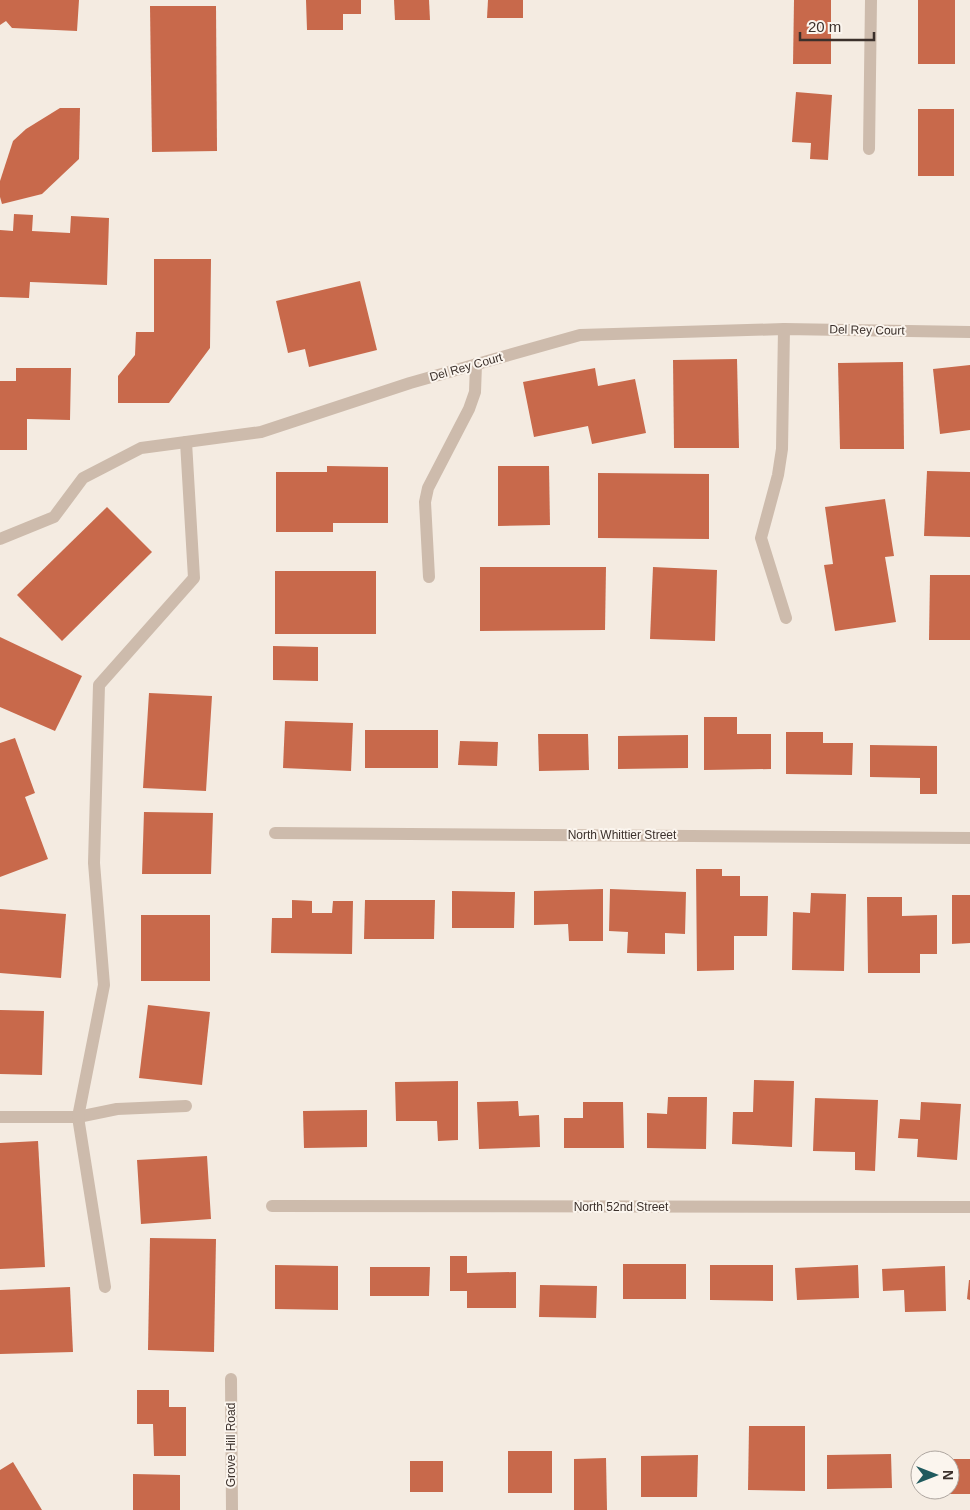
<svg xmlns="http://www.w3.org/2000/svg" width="970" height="1510" font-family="Arial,sans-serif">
<rect width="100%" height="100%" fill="#f4ebe1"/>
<g fill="#c8694b">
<polygon points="0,0 79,0 77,31 12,28 6,21 0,25"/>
<polygon points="306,0 361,0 361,14 343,14 343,30 307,30"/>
<polygon points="394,0 429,0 430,20 395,20"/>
<polygon points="488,0 523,0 523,18 487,18"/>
<polygon points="794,0 831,0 831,64 793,64"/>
<rect x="918" y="0" width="37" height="64"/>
<polygon points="150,6 216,6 217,151 152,152"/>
<polygon points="796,92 832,95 828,160 810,159 811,143 792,142"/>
<polygon points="60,108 80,108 79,159 42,194 2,204 0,197 0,181 13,141 26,129"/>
<rect x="918" y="109" width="36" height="67"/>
<polygon points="14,214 33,215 32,231 70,233 71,216 109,218 107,285 30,282 29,298 0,297 0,230 13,231"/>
<polygon points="154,259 211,259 210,348 169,403 118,403 118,376 135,355 136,332 154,332"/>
<polygon points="360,281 377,350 309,367 305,349 288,353 276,301"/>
<polygon points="737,359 739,448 674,448 673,360"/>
<polygon points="903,362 904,449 840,449 838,363"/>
<polygon points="970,365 970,430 940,434 933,369"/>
<polygon points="16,368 71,368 70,420 27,419 27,450 0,450 0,381 16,381"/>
<polygon points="595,368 598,386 635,379 646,433 592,444 588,426 534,437 523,382"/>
<polygon points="327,466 388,467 388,523 333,523 333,532 276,532 276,472 327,472"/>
<polygon points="498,466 549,466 550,525 498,526"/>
<polygon points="927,471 970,472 970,537 924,536"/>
<polygon points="598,473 709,474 709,539 598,538"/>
<polygon points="885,499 894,556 885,557 896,622 835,631 824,565 833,564 825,507"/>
<polygon points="107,507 152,552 62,641 17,595"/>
<polygon points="480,567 606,567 605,630 480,631"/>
<polygon points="653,567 717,570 715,641 650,639"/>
<rect x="275" y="571" width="101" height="63"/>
<polygon points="930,575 970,575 970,640 929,640"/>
<polygon points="0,637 82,676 55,731 0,707"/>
<polygon points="273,646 318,647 318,681 273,680"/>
<polygon points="149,693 212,696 206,791 143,788"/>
<polygon points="704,717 737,717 737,734 771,734 771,769 704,770"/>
<polygon points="285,721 353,723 351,771 283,768"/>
<rect x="365" y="730" width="73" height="38"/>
<polygon points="786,732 823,732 823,743 853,743 852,775 786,774"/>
<polygon points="538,734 588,734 589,770 539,771"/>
<polygon points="688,735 688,768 618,769 618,736"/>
<polygon points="15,738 35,793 25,797 48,859 0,877 0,743"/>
<polygon points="460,741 498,742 497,766 458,765"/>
<polygon points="870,745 937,746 937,794 920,794 920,778 870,777"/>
<polygon points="144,812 213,813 211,874 142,874"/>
<polygon points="696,869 722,869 722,876 740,876 740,896 768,896 767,936 734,936 734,970 697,971"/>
<polygon points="603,889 603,941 569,941 568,924 534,925 534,891"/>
<polygon points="610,889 686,892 685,934 665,933 665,954 627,953 628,932 609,931"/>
<polygon points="452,891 515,892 514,928 452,928"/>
<polygon points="811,893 846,894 844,971 792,970 793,912 810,913"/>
<polygon points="952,895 970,895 970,943 952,944"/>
<polygon points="867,897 902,897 902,916 937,915 937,954 920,954 920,973 868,973"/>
<polygon points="292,900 312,901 312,913 332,913 333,901 353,901 352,954 271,953 272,918 292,918"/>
<polygon points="365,900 435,900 434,939 364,939"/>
<polygon points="0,909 66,914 61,978 0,973"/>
<rect x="141" y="915" width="69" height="66"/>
<polygon points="148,1005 210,1012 202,1085 139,1078"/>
<polygon points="0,1010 44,1011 42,1075 0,1074"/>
<polygon points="754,1080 794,1081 792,1147 732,1144 733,1112 753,1112"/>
<polygon points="458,1081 458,1140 438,1141 437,1121 396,1121 395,1082"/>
<polygon points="668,1097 707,1097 706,1149 647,1148 647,1113 667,1114"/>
<polygon points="815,1098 878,1100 875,1171 855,1170 855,1152 813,1151"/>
<polygon points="518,1101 519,1116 539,1115 540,1147 479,1149 477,1102"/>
<polygon points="583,1102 623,1102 624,1148 564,1148 564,1118 583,1118"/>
<polygon points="921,1102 961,1104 957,1160 917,1157 918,1139 898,1138 900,1119 920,1120"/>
<polygon points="367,1110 367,1147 304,1148 303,1111"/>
<polygon points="38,1141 45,1267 0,1269 0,1143"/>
<polygon points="207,1156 211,1219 141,1224 137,1160"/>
<polygon points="150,1238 216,1239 214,1352 148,1350"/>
<polygon points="450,1256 467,1256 467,1273 516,1272 516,1308 467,1308 467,1291 450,1291"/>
<rect x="623" y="1264" width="63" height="35"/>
<polygon points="275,1265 338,1266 338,1310 275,1309"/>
<polygon points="710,1265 773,1265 773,1301 710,1300"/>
<polygon points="858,1265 859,1298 797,1300 795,1268"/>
<polygon points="945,1266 946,1311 905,1312 904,1290 883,1291 882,1269"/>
<polygon points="370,1267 430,1267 429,1296 370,1296"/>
<polygon points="969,1280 970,1280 970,1300 967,1299"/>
<polygon points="540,1285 597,1286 596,1318 539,1317"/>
<polygon points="70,1287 73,1352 0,1354 0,1290"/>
<polygon points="137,1390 169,1390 169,1407 186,1407 186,1456 154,1456 153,1424 137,1424"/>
<polygon points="749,1426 805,1426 805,1491 748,1490"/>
<rect x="508" y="1451" width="44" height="42"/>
<polygon points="891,1454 892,1488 827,1489 827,1455"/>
<polygon points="698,1455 697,1497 641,1497 641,1456"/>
<polygon points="606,1458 607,1510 574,1510 574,1459"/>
<polygon points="950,1459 970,1459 970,1494 924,1494 924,1490 950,1490"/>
<rect x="410" y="1461" width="33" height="31"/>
<polygon points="13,1462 42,1510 0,1510 0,1470"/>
<polygon points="133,1474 180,1475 180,1510 133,1510"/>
</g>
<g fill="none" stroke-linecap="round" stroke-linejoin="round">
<g stroke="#cdbbac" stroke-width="12">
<polyline points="869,149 871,0"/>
<polyline points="784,329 782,449 778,475 761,538 786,618"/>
<polyline points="0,539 54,517 83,478 141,448 261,432 410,383 580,335 784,329 970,332"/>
<polyline points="429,577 425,502 428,488 469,409 475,392 476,364"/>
<polyline points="275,833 970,838"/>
<polyline points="0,1117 78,1117 117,1109 186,1106"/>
<polyline points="272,1206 970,1207"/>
<polyline points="105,1287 78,1117 104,985 94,863 99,685 194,578 186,442"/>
<polyline points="231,1379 232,1510"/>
</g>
</g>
<g text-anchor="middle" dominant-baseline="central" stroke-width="4" stroke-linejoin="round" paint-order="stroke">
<g font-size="12" fill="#3b302b" stroke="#fbf5ee">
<text transform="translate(867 330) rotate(1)">Del Rey Court</text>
<text transform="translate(466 367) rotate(-16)">Del Rey Court</text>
<text x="622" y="835">North Whittier Street</text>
<text x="621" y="1207">North 52nd Street</text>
<text transform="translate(231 1445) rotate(-90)">Grove Hill Road</text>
</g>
</g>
<g transform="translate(935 1475) rotate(90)"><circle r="24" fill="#fbf5ee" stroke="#aea6a0"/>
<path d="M0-4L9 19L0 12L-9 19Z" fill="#1f5a5e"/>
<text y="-8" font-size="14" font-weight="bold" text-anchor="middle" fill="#3b302b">N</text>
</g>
<path d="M800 32v8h74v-8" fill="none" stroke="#3b302b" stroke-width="2.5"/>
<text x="808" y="32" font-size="15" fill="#3b302b" stroke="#fbf5ee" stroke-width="4" paint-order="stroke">20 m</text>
</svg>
